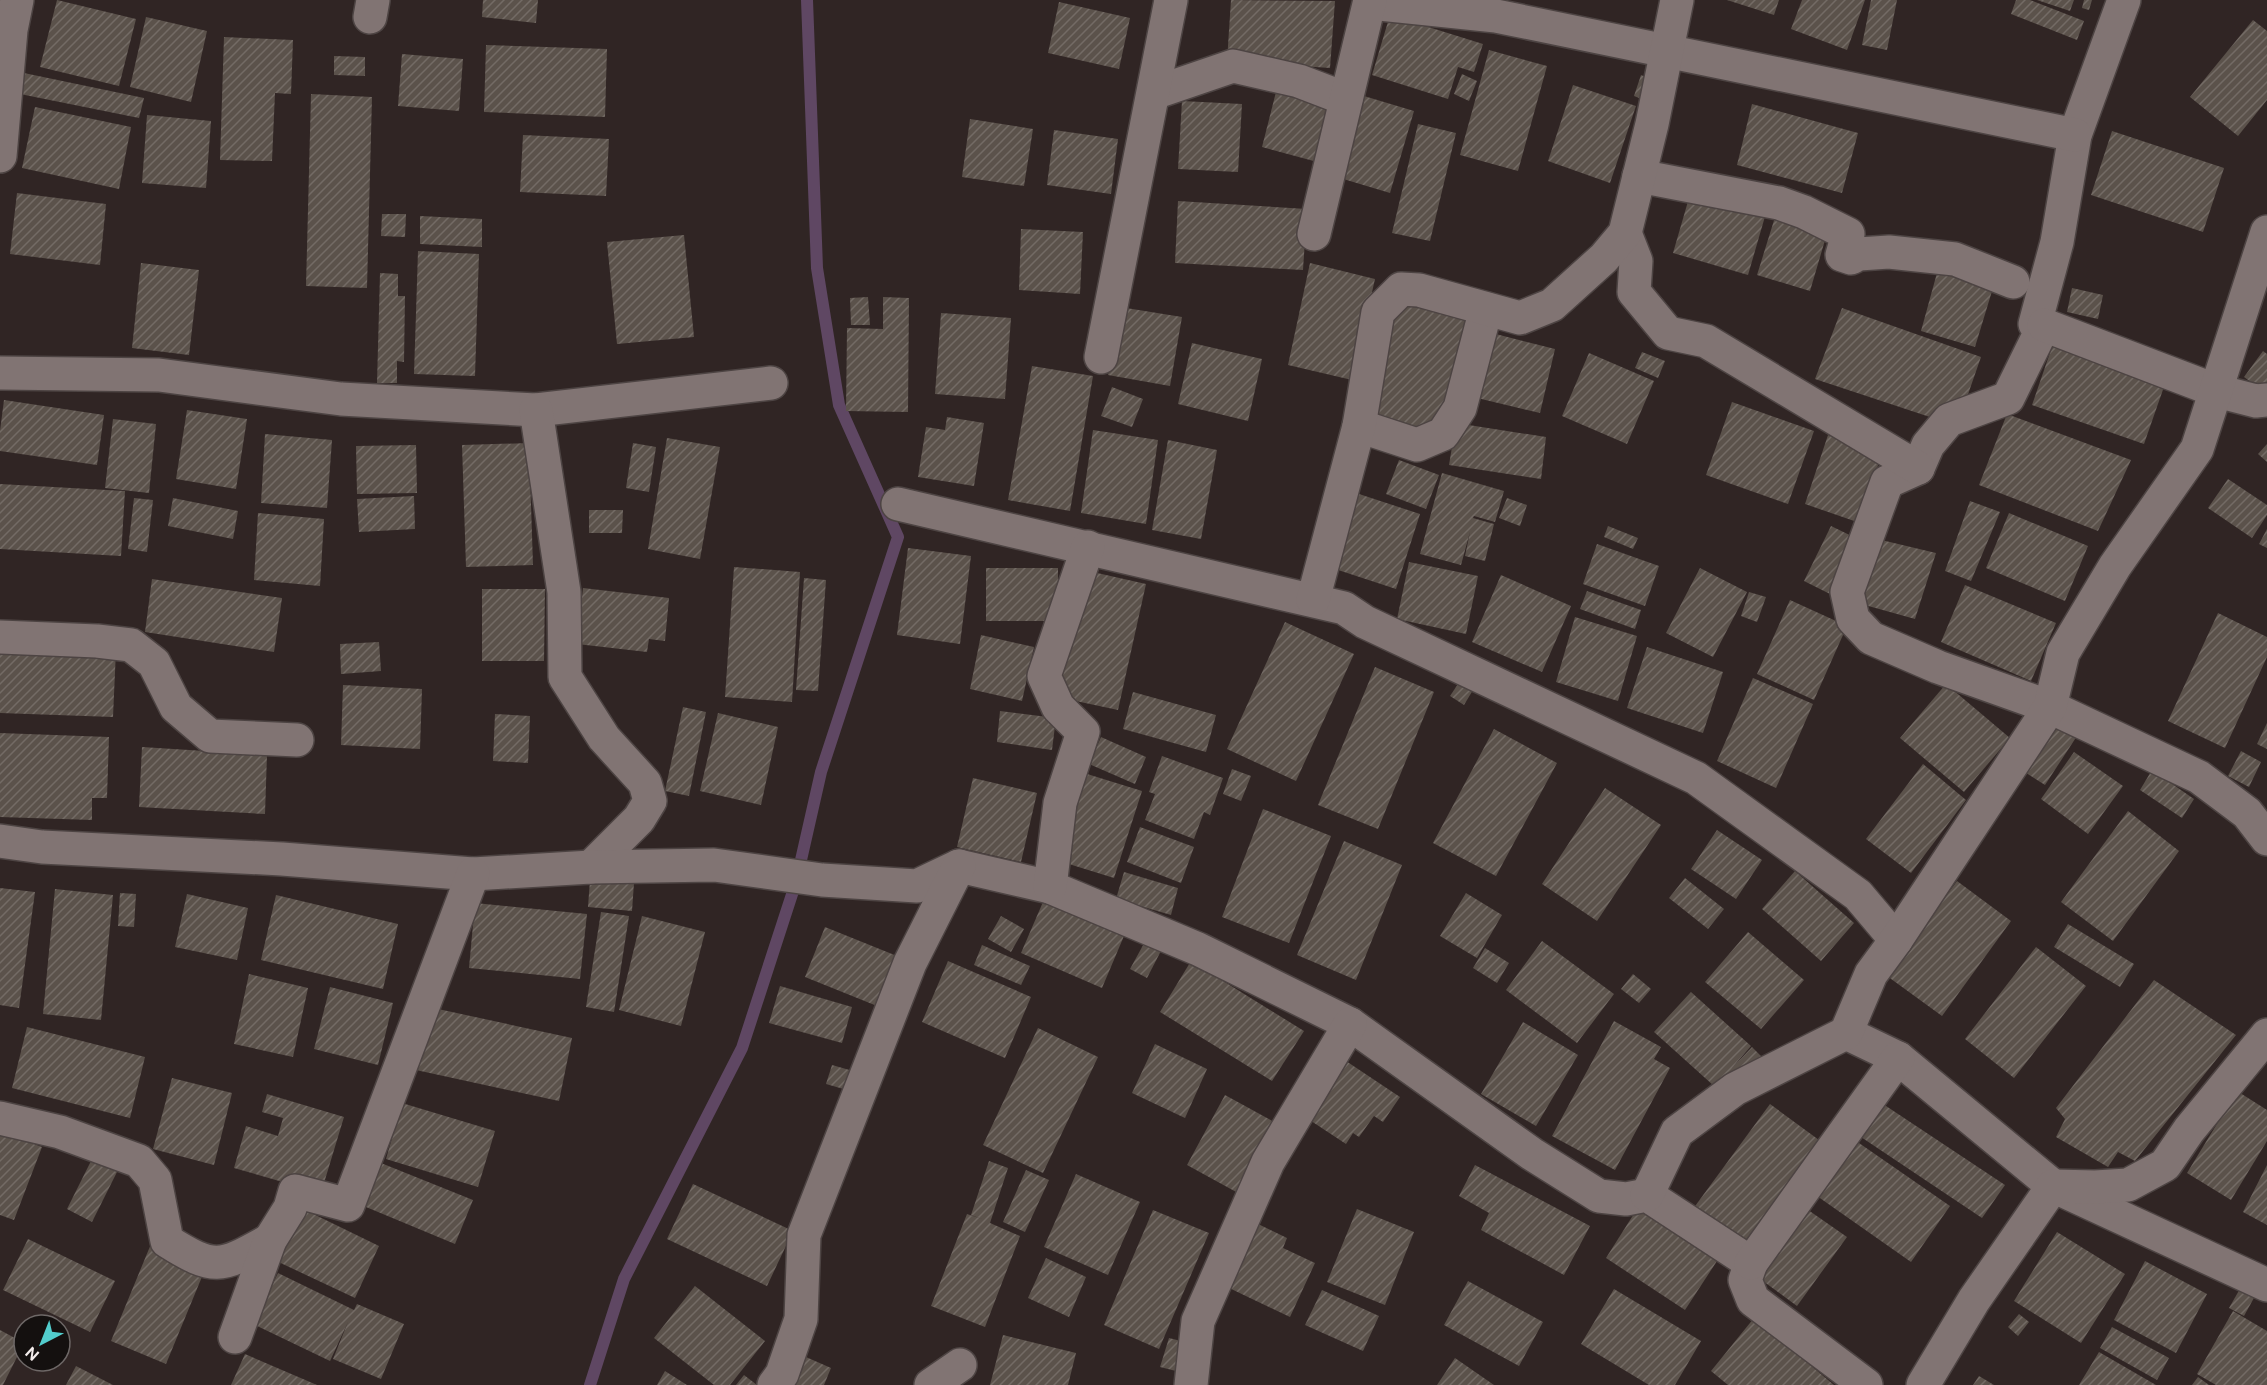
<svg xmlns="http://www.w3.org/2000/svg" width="2267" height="1385" font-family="'DM Sans',sans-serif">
<defs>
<pattern id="building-hatch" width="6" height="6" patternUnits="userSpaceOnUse" patternTransform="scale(1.5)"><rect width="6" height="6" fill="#5b524b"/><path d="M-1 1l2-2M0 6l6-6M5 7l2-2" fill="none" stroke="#736b65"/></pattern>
</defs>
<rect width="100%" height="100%" fill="#302524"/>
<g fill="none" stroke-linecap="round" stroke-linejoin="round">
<polyline stroke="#5f4763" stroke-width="12" points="590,1385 624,1279 742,1048 796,882 821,772 898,537 839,405 817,268 807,0"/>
</g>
<g fill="url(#building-hatch)">
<polygon points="57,0 136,19 119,86 40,67"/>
<polygon points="483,0 538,0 536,23 482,17"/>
<polygon points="1231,0 1335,1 1330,68 1227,61"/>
<polygon points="1727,0 1779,0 1774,15"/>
<polygon points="1802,0 1865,0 1847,50 1791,29"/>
<polygon points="1871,0 1897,0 1887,50 1862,45"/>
<polygon points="2016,0 2030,0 2084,21 2077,40 2011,14"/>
<polygon points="2037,0 2074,0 2070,11"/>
<polygon points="2084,0 2092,0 2089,10 2082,8"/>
<polygon points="1059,2 1130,18 1119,69 1048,53"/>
<polygon points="1390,15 1483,44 1474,72 1458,67 1448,99 1372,75"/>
<polygon points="146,17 207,31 191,102 130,87"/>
<polygon points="2253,20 2267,31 2267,100 2238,136 2190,97"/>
<polygon points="224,37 293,40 291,94 275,93 272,161 220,160"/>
<polygon points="486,45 607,49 605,117 484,112"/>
<polygon points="1489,50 1547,66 1518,171 1460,155"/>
<polygon points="402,54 463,59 459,111 398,106"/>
<polygon points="334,56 365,57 365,76 334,75"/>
<polygon points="24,73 144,98 139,118 20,94"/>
<polygon points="1462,74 1477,81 1469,101 1454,94"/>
<polygon points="1641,75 1656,81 1649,102 1634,96"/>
<polygon points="1573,85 1636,106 1610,183 1548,161"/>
<polygon points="1277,88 1336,103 1321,163 1262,147"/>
<polygon points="1354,93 1414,111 1390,193 1330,175"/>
<polygon points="311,94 372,97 367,288 306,286"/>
<polygon points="1182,101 1242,104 1238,172 1178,169"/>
<polygon points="1752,104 1858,133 1842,193 1737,165"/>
<polygon points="35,107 131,127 119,189 22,168"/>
<polygon points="147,115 211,121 206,188 142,183"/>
<polygon points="970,119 1033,129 1024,186 962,177"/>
<polygon points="1418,124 1456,133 1430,241 1392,233"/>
<polygon points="1054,130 1118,139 1111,194 1047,185"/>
<polygon points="2112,131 2224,168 2203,232 2091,195"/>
<polygon points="523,135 609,139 606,196 520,192"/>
<polygon points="1691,191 1766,213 1748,275 1673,253"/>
<polygon points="17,193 106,204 100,265 10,254"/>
<polygon points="1178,201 1307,209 1303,270 1175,263"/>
<polygon points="382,214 406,214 405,237 381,236"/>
<polygon points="1776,214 1828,230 1810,291 1757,275"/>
<polygon points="420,216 482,219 482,247 420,244"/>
<polygon points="1021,229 1083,232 1080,294 1019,290"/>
<polygon points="684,235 694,337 617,344 607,242"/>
<polygon points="418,251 479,254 475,376 414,374"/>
<polygon points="1940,262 1996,278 1975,347 1921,331"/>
<polygon points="141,263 199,270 189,355 132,348"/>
<polygon points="1310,263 1375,279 1352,380 1288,365"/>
<polygon points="380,273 398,274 398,296 405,296 404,362 397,361 397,383 377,383"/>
<polygon points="2072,288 2103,295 2098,319 2067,312"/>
<polygon points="868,297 870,325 851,325 850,298"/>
<polygon points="883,297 909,298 908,412 846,411 847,328 883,329"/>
<polygon points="1399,299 1467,318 1436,434 1368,416"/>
<polygon points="1120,307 1182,317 1170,386 1108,375"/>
<polygon points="1842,308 1981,357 1957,426 1815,379"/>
<polygon points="941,313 1011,318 1005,399 935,394"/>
<polygon points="1488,332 1555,349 1540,413 1473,397"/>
<polygon points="2054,341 2166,381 2144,444 2032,405"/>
<polygon points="1192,343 1262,359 1248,421 1178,404"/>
<polygon points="2263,351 2267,354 2267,394 2244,377"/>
<polygon points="1642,352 1665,361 1658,378 1635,368"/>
<polygon points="1589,353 1654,381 1627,444 1562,416"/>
<polygon points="1032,366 1093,376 1070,511 1008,500"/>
<polygon points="1112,387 1143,399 1132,427 1101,416"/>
<polygon points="4,400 104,415 97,465 0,451 0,431"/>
<polygon points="1732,402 1814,431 1788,504 1706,475"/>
<polygon points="187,410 247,419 236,489 176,479"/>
<polygon points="2007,414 2131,460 2098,531 1979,485"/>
<polygon points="947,417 984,423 974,486 918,477 926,427 945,430"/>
<polygon points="113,419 156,424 149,493 105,488"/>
<polygon points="1456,423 1546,437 1541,479 1449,465"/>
<polygon points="1093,430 1158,440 1146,524 1081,513"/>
<polygon points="265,434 332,440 327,508 261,503"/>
<polygon points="1828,435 1882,452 1860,523 1805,504"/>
<polygon points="667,438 720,447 700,559 648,549"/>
<polygon points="1168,440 1217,450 1201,539 1152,530"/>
<polygon points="529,443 533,565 466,567 462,445"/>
<polygon points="633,443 656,447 649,492 626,488"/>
<polygon points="2267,444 2267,462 2258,454"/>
<polygon points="416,445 417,493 357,494 356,446"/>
<polygon points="1399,460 1439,475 1426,509 1386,494"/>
<polygon points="1442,473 1504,491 1495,522 1474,516 1473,518 1494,524 1485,561 1465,556 1470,532 1461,565 1420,554"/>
<polygon points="2228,479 2267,505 2267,515 2252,538 2208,508"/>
<polygon points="0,484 125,491 121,556 0,549"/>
<polygon points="1356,493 1420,514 1396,589 1332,568"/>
<polygon points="414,496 415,529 359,532 357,499"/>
<polygon points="134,498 153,500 147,552 128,549"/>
<polygon points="173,498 238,511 233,539 168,526"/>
<polygon points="1507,498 1527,505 1520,526 1499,518"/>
<polygon points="1970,501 2000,512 1971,581 1945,571"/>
<polygon points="589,510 623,510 622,533 589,533"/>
<polygon points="258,513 324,519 320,586 254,580"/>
<polygon points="2009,513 2088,546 2065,601 1986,568"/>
<polygon points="1608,526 1638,538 1633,549 1604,537"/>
<polygon points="1831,526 1862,541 1836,597 1804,581"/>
<polygon points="2267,529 2267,548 2259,544"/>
<polygon points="1873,538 1936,553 1915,619 1854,602"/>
<polygon points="1597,544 1659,566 1645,606 1583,584"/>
<polygon points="908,548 971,556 960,644 897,635"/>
<polygon points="1409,562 1478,576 1466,634 1397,619"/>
<polygon points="734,567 800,572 792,702 725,697"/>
<rect x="986" y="568" width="72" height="53"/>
<polygon points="1700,568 1747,592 1713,657 1666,633"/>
<polygon points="1084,570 1146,584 1118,710 1057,697"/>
<polygon points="1501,575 1571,606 1542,672 1472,642"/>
<polygon points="804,578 826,580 818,691 796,690"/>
<polygon points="152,579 282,598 274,652 145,632"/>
<polygon points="1965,585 2056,623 2031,681 1941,642"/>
<polygon points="583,588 669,598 665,641 649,639 647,652 577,644"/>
<polygon points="482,589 545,589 544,661 482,661"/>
<polygon points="1587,591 1641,610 1635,629 1580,609"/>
<polygon points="1749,592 1766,597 1757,622 1741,616"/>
<polygon points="1790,600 1847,626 1814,700 1757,674"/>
<polygon points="2218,613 2267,637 2267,657 2225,748 2168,721"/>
<polygon points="1575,617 1637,636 1618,701 1556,682"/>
<polygon points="1285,622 1354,654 1296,781 1227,749"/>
<polygon points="981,635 1034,647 1022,701 970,689"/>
<polygon points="379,642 381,671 341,674 340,644"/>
<polygon points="0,646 116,650 113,717 0,713"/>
<polygon points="1647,647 1723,672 1703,733 1627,708"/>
<polygon points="1375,667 1434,692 1378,829 1318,805"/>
<polygon points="1753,678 1813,704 1776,788 1717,761"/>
<polygon points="1460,681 1473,690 1464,705 1450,696"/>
<polygon points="1946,684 2010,738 1964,792 1900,738"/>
<polygon points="343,685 422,689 420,749 341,745"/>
<polygon points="1133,692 1216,715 1206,752 1123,729"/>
<polygon points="683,707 706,712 689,796 665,791"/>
<polygon points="1000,711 1056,718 1052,750 997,742"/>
<polygon points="718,713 778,727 761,805 700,791"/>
<polygon points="495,714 530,716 528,763 493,761"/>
<polygon points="2056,722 2077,736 2045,785 2023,771"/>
<polygon points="2267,723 2267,749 2257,744"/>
<polygon points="1494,729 1557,763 1496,876 1433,843"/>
<polygon points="0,733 109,737 107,798 92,798 92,820 0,817"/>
<polygon points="1101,737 1146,757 1135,784 1089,764"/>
<polygon points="142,747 267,755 265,814 139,807"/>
<polygon points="2241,751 2261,762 2249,787 2228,776"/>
<polygon points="2074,752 2123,786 2088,834 2041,799"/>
<polygon points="1162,756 1223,778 1210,815 1204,812 1194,839 1145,820 1155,794 1149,792"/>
<polygon points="1923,764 1966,800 1911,873 1866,839"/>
<polygon points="1232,769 1251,776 1241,801 1223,794"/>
<polygon points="2152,770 2194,799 2182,818 2140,790"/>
<polygon points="1084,773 1142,791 1114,878 1056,860"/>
<polygon points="973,778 1037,793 1021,862 957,847"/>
<polygon points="1605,788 1661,825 1597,921 1542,884"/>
<polygon points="1263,809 1331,836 1289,943 1222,917"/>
<polygon points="2128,811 2179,851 2113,941 2061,902"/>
<polygon points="1140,827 1194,847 1181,883 1127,862"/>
<polygon points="1717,830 1762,860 1736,899 1691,869"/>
<polygon points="1344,841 1402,865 1356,980 1297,955"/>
<polygon points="1795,871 1854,923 1821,961 1762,909"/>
<polygon points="1124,872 1178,888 1171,915 1116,899"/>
<polygon points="1685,878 1724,909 1708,929 1669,898"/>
<polygon points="590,880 634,883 632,911 588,907"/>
<polygon points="1957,881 2011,921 1942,1016 1887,976"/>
<polygon points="0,888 35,892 19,1008 0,1005"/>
<polygon points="55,889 113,895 101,1020 43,1014"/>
<polygon points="120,893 136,894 134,927 118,926"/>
<polygon points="1466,893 1502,915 1477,958 1440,936"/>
<polygon points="187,894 248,908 237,960 175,947"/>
<polygon points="276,895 398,924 383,989 261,960"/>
<polygon points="1043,902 1124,936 1102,988 1021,953"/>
<polygon points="475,903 587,914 580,979 469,968"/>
<polygon points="601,912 629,916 614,1012 586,1007"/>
<polygon points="642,916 705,932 681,1026 619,1010"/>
<polygon points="1001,916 1024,929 1011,952 988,939"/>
<polygon points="2068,924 2134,964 2120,987 2054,947"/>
<polygon points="825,927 897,956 877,1006 805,977"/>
<polygon points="1748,932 1804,980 1761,1029 1705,982"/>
<polygon points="1147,938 1163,947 1147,978 1130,969"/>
<polygon points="1542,941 1614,994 1577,1043 1506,990"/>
<polygon points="982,945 1030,966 1021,985 974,965"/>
<polygon points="2036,947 2086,986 2014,1078 1965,1039"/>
<polygon points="1485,948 1509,963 1497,983 1473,968"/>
<polygon points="948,961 1031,997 1005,1058 922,1022"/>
<polygon points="1191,961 1304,1031 1272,1081 1160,1012"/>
<polygon points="249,974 308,988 293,1057 234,1044"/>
<polygon points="1633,974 1651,989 1639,1003 1621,989"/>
<polygon points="2154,980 2236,1035 2135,1161 2118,1152 2108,1167 2056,1137 2065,1119 2056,1108"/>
<polygon points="780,986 852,1007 842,1043 769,1023"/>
<polygon points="330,987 393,1003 378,1065 314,1049"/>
<polygon points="1691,992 1751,1046 1731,1069 1752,1047 1762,1057 1732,1089 1721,1079 1714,1086 1654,1032"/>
<polygon points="429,1007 572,1038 559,1101 416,1070"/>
<polygon points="1614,1021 1661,1047 1654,1059 1670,1068 1615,1170 1552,1136"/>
<polygon points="1523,1022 1578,1055 1536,1126 1481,1094"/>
<polygon points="27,1027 145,1057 130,1118 12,1088"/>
<polygon points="1038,1028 1098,1057 1043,1173 983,1145"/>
<polygon points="1155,1044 1207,1069 1185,1118 1132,1093"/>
<polygon points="1337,1055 1400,1097 1383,1122 1374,1116 1359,1137 1353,1133 1346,1144 1299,1113"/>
<polygon points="832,1065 853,1071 847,1090 826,1084"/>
<polygon points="172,1078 232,1093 214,1165 153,1149"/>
<polygon points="2237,1091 2267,1110 2267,1141 2231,1200 2187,1173"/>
<polygon points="267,1094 344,1117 321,1193 234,1168 246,1126 278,1136 283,1118 262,1112"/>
<polygon points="1225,1095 1276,1123 1238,1193 1187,1165"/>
<polygon points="1874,1098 2005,1185 1982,1218 1852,1131"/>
<polygon points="402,1103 495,1131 478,1187 386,1159"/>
<polygon points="1770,1104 1819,1140 1740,1249 1690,1213"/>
<polygon points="0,1131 42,1147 14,1220 0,1215"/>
<polygon points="1846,1134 1950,1206 1911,1262 1807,1189"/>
<polygon points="95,1153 120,1166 92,1222 67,1209"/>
<polygon points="371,1159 473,1200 455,1244 354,1202"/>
<polygon points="989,1161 1008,1168 990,1223 1020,1236 985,1327 931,1306 967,1214 982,1219 971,1215"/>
<polygon points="1475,1165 1590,1226 1564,1275 1481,1230 1489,1213 1459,1196"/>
<polygon points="2267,1165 2267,1225 2243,1212"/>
<polygon points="1026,1170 1049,1180 1025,1232 1003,1222"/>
<polygon points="1076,1174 1140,1202 1108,1275 1044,1247"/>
<polygon points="693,1184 793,1231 767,1286 667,1239"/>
<polygon points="295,1205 379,1246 355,1298 270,1258"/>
<polygon points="1801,1205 1847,1237 1797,1306 1752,1273"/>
<polygon points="1357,1209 1414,1232 1385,1305 1327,1282"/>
<polygon points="1637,1209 1717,1261 1685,1310 1606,1258"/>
<polygon points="1153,1210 1209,1233 1159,1349 1104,1325"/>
<polygon points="1254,1222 1287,1238 1283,1248 1315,1263 1290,1317 1225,1286"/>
<polygon points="2057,1232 2125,1274 2081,1343 2014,1301"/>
<polygon points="28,1239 115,1281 90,1332 3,1290"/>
<polygon points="151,1244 206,1267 166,1364 111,1341"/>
<polygon points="1046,1258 1086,1277 1069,1317 1028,1298"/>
<polygon points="2145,1261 2207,1294 2176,1353 2114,1320"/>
<polygon points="278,1273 354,1310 357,1304 404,1324 381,1379 333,1359 348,1322 330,1361 253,1324"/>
<polygon points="1468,1281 1543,1322 1519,1366 1444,1325"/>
<polygon points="695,1286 765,1341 730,1385 714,1385 654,1338"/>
<polygon points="2241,1287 2255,1296 2244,1316 2229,1308"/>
<polygon points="1614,1289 1701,1341 1675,1385 1649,1385 1581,1344"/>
<polygon points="1322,1290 1379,1316 1363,1351 1305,1325"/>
<polygon points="2233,1311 2267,1331 2267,1385 2216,1385 2197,1374"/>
<polygon points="2019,1314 2029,1322 2018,1336 2008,1327"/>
<polygon points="1754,1318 1834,1385 1728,1385 1711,1371"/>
<polygon points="2112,1327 2169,1358 2157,1380 2100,1348"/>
<polygon points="0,1330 24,1343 3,1385 0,1385"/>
<polygon points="1003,1335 1076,1353 1068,1385 990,1385"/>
<polygon points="1169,1338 1185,1342 1176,1371 1160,1367"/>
<polygon points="2099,1352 2156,1385 2079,1385"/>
<polygon points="245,1354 317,1385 231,1385"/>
<polygon points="806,1357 831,1368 824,1385 795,1385"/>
<polygon points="1455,1358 1494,1385 1437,1385"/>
<polygon points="76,1366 113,1385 66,1385"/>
<polygon points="665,1371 687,1385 657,1385"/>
<polygon points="744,1375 757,1385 736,1385"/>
<polygon points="1979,1376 1994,1385 1973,1385"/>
<polygon points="2198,1377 2209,1385 2192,1385"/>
</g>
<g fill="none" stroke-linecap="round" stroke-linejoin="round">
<g stroke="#4d4443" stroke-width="36">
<g id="minor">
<polyline points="2124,0 2075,135 2057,242 2035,324 2044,325 2008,398 1949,420 1928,445 1918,468 1887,482 1847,592 1853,619 1871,638 1938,667 2050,707 2199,777 2247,813 2267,839"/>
<polyline points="1370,3 1496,16 2075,135"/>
<polyline points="370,17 373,0"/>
<polyline points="1154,93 1233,66 1299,81 1346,99"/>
<polyline points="0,156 11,30 17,0"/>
<polyline points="1639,176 1779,203 1804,212 1848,234 1842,255 1851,258 1859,254 1889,252 1955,259 2013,282"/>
<polyline points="1625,233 1636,261 1634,292 1668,333 1706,341 1918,468"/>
<polyline points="1314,234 1370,0"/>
<polyline points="2044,325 2217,391 2256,401 2267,400"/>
<polyline points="1101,357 1171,0"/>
<polyline points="0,373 159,375 341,399 536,410 771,383"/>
<polyline points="536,410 564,592 565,677 604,738 645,783 650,801 639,819 591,867"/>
<polyline points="1359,426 1417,445 1443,434 1460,408 1486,309"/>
<polyline points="898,504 1344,608 1365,622 1696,778 1858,895 1896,940"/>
<polyline points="1313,600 1359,426 1378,312 1401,289 1419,290 1520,318 1552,305 1604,258 1625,233 1652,124 1677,0"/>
<polyline points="0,637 97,641 131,645 154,663 176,707 210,736 297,740"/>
<polyline points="0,841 42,847 282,859 473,874 591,867 714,865 822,880 917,886 959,866 1050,887 1198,949 1350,1024 1532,1154 1599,1196 1626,1199 1647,1195 1751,1263 1745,1280 1753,1300 1866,1385"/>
<polyline points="1050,887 1060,803 1083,732 1058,707 1044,676 1088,547"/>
<polyline points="1846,1033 1898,1058 2053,1186 2267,1285"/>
<path d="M 0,1118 L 60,1132 L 139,1161 L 155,1180 L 167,1241 C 216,1272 221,1267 270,1240"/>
<polyline points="1647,1195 1677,1132 1735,1089 1846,1033 1871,974 1896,940 2050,707 2063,653 2115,566 2197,449 2267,232"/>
<polyline points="1751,1263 1898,1058"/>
<polyline points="235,1337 270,1240 290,1208 295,1191 348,1205 473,874"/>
<polyline points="774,1385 782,1374 801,1319 804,1235 910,963 959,866"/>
<polyline points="931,1385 960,1365"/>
<polyline points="1191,1385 1198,1321 1268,1162 1350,1024"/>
<polyline points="1923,1385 1974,1300 2053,1186 2095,1187 2128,1185 2165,1165 2189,1130 2267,1035"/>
</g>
</g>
<use href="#minor" stroke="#817473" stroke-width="33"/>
</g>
<g transform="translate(42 1343) rotate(222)"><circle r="28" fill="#14100f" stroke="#6e6867" stroke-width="1.5"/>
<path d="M0-4.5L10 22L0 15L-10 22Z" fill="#52cdcd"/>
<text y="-9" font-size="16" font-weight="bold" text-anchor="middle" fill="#f4edec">N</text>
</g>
</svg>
